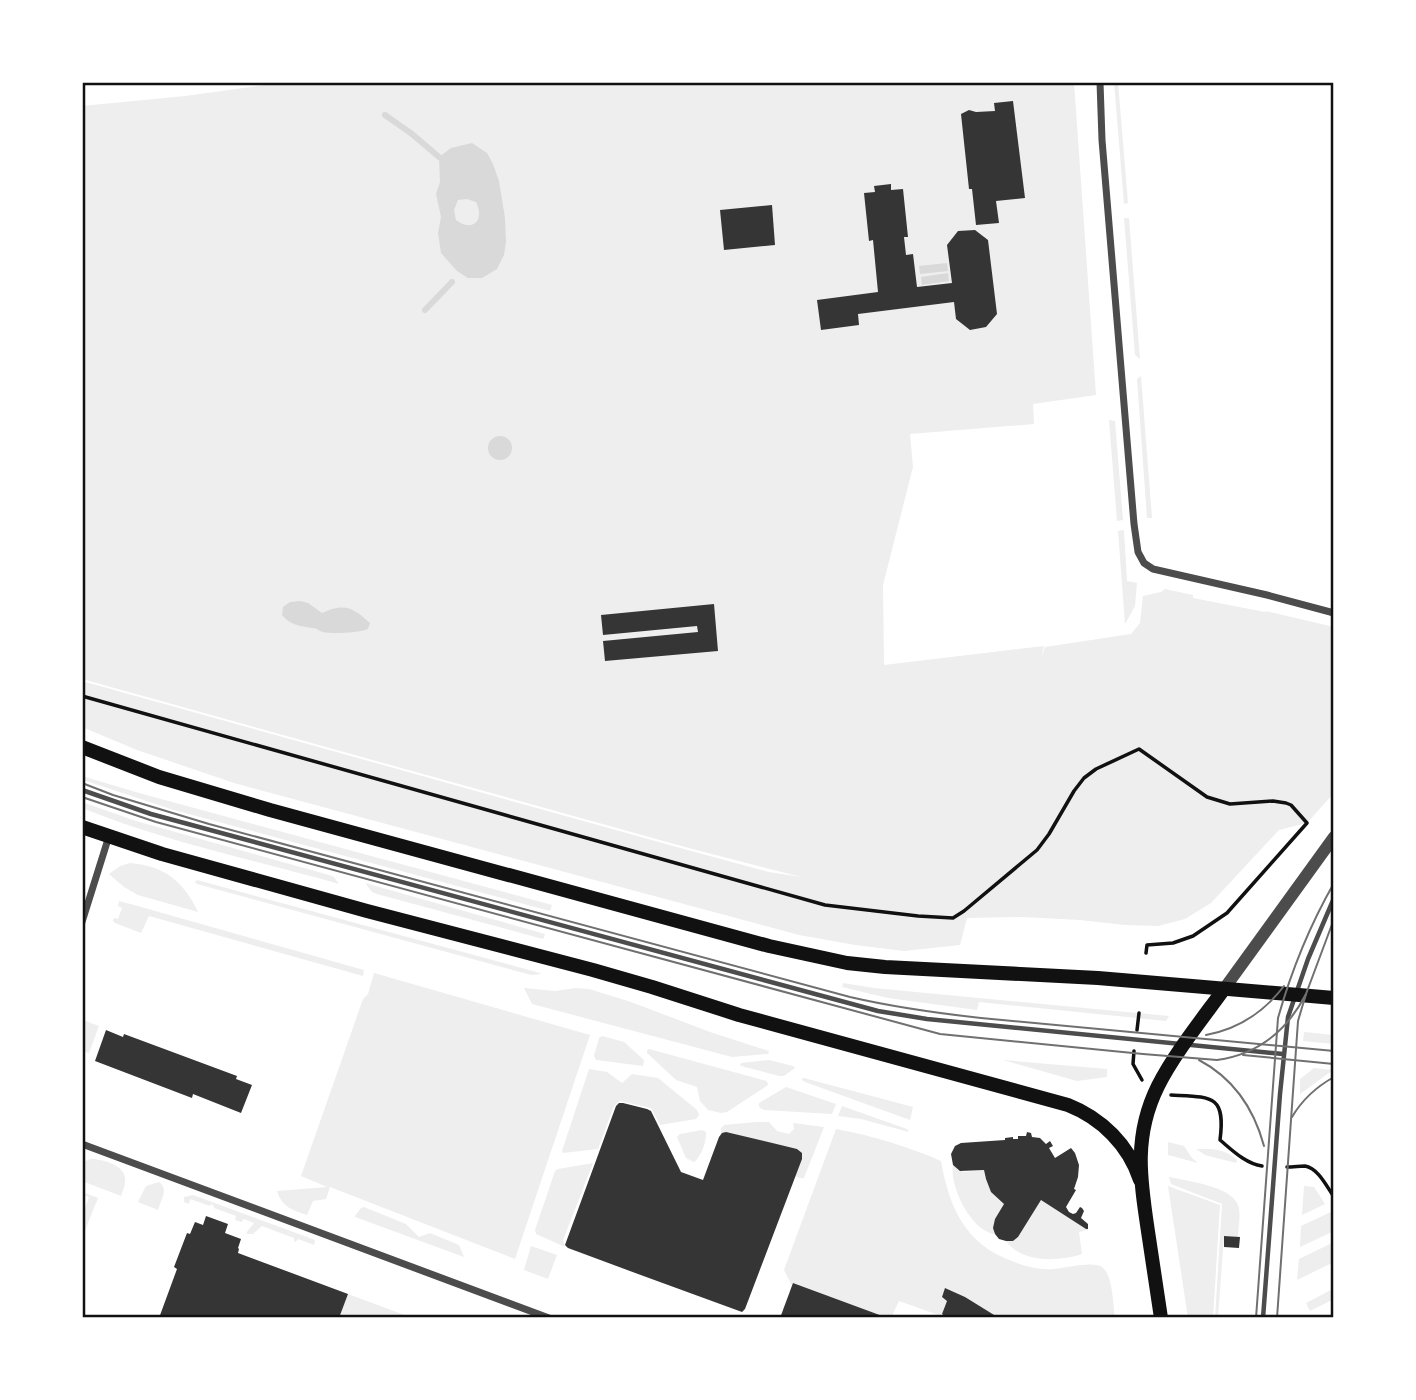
<svg xmlns="http://www.w3.org/2000/svg" width="1416" height="1400" font-family="Rubik,sans-serif">
<rect width="100%" height="100%" fill="#fff"/>
<g fill="#eee">
<polygon points="288,82 1074,82 1096,395 1033,404 1034,424 910,434 913,467 883,585 884,665 1044,646 1041,659 1045,647 1131,634 1140,623 1143,596 1161,592 1165,589 1193,595 1193,598 1265,612 1266,611 1334,627 1334,793 1307,823 1279,830 1211,903 1185,919 1158,926 1125,925 1080,920 1022,917 967,918 960,945 904,951 855,945 799,935 234,783 137,750 82,727 82,681 684,849 769,872 801,877 685,847 82,679 82,106 185,96"/>
<polygon points="1114,82 1118,82 1128,203 1124,204"/>
<polygon points="1124,218 1129,218 1140,359 1135,355"/>
<polygon points="1141,376 1152,518 1147,518 1137,379"/>
<polygon points="1109,420 1115,421 1123,520 1117,521"/>
<polygon points="1124,530 1127,581 1137,583 1135,606 1125,624 1118,531"/>
<polygon points="82,776 139,793 552,905 550,911 174,810 86,781 82,779"/>
<path d="M 82,802 L 136,821 L 329,875 L 334,877 L 339,884 C 254,860 163,841 82,808 Z"/>
<path d="M 130,863 C 165,866 183,881 198,912 L 138,895 L 124,887 L 109,874 L 120,866 Z"/>
<polygon points="197,880 540,973 541,974 531,975 197,884 195,882"/>
<polygon points="365,883 545,934 543,939 377,894 372,892"/>
<polygon points="119,901 134,905 364,970 363,976 149,916 141,933 115,923 113,921 114,918 118,919 122,908 118,906"/>
<path d="M 374,973 L 590,1035 L 515,1259 L 330,1187 L 326,1199 L 313,1201 L 307,1215 C 292,1210 282,1207 277,1191 L 327,1187 L 301,1176 L 363,999 L 368,994 Z"/>
<polygon points="843,983 874,988 1169,1016 1166,1021 979,1002 977,1010 888,998 842,987"/>
<polygon points="524,988 555,991 576,988 589,989 631,1002 710,1032 769,1051 768,1054 732,1057 532,1004"/>
<polygon points="83,1020 99,1026 89,1053 82,1051"/>
<polygon points="1304,1032 1334,1035 1334,1044 1303,1041"/>
<polygon points="602,1036 624,1042 643,1059 644,1061 643,1066 596,1060 594,1056 599,1038"/>
<polygon points="649,1049 767,1081 768,1085 727,1112 721,1113 708,1110 700,1101 697,1087 676,1080 647,1053 647,1050"/>
<polygon points="769,1060 793,1066 795,1068 784,1076 779,1076 741,1066 740,1065 741,1063"/>
<polygon points="1003,1060 1107,1069 1107,1077 1077,1081"/>
<polygon points="1314,1068 1333,1070 1300,1094 1300,1079"/>
<polygon points="589,1069 607,1072 622,1083 632,1074 658,1078 697,1110 699,1115 696,1119 660,1125 651,1108 620,1101 614,1106 598,1149 563,1153 562,1151"/>
<polygon points="804,1078 913,1107 910,1120 805,1082 801,1079"/>
<polygon points="786,1087 836,1104 832,1114 764,1110 759,1107 759,1103"/>
<polygon points="842,1106 907,1129 909,1132 861,1119 838,1116"/>
<polygon points="756,1122 769,1122 777,1131 789,1134 794,1129 793,1123 824,1127 804,1178 800,1178 792,1175 721,1137 721,1128 724,1125"/>
<path d="M 836,1129 C 873,1136 907,1146 941,1161 C 949,1207 965,1244 1012,1261 C 1026,1267 1039,1270 1054,1269 C 1066,1268 1092,1261 1102,1267 C 1113,1275 1113,1304 1115,1318 L 999,1318 L 965,1297 L 946,1288 L 942,1297 L 947,1301 L 941,1316 L 899,1301 L 891,1318 L 886,1318 L 794,1283 L 792,1286 L 784,1270 Z"/>
<path d="M 702,1130 L 706,1132 C 707,1140 701,1157 694,1162 L 686,1158 L 677,1137 L 680,1134 Z"/>
<polygon points="1168,1142 1184,1146 1192,1158 1198,1163 1168,1155"/>
<path d="M 1196,1149 C 1213,1149 1224,1148 1237,1160 L 1236,1163 L 1205,1155 Z"/>
<path d="M 91,1159 C 102,1159 124,1165 125,1178 C 126,1184 123,1190 121,1196 L 82,1181 L 82,1162 Z"/>
<polygon points="593,1163 563,1240 565,1247 536,1234 535,1230 555,1171 558,1169"/>
<path d="M 953,1165 L 963,1172 L 984,1170 C 987,1186 992,1194 1004,1204 C 999,1214 991,1223 995,1234 C 972,1232 949,1186 953,1165 Z"/>
<path d="M 1169,1177 C 1187,1181 1229,1186 1237,1203 C 1242,1212 1238,1227 1238,1237 L 1224,1236 L 1218,1318 L 1215,1318 L 1222,1204 L 1171,1184 Z"/>
<path d="M 159,1182 C 169,1189 161,1200 158,1210 L 138,1202 L 146,1186 Z"/>
<polygon points="1168,1186 1220,1205 1213,1318 1188,1318"/>
<polygon points="1304,1186 1314,1187 1325,1204 1302,1215"/>
<polygon points="82,1192 98,1198 82,1238 82,1216 89,1197 82,1194"/>
<polygon points="193,1195 315,1240 314,1245 298,1239 296,1242 294,1241 294,1238 262,1226 253,1234 248,1234 246,1233 254,1223 244,1219 241,1222 235,1220 236,1216 214,1208 214,1206 211,1204 210,1206 190,1199 189,1204 184,1202 184,1197"/>
<path d="M 1041,1200 L 1086,1229 L 1088,1229 L 1088,1230 L 1079,1232 L 1082,1254 C 1058,1262 1022,1263 1006,1241 L 1013,1241 L 1018,1237 Z"/>
<polygon points="364,1207 406,1224 419,1237 430,1233 459,1245 464,1257 355,1217 355,1216 361,1208"/>
<polygon points="1331,1212 1334,1217 1334,1231 1300,1247 1301,1226"/>
<polygon points="1334,1242 1334,1262 1297,1280 1299,1259"/>
<polygon points="531,1246 557,1255 548,1279 524,1270"/>
<polygon points="1331,1290 1334,1299 1310,1311 1306,1303"/>
<polygon points="348,1294 410,1317 339,1318"/>
</g>
<g fill="#d9d9d9" fill-rule="evenodd">
<path d="M 472,143 L 487,153 L 493,164 L 499,181 L 505,218 L 506,242 L 504,255 L 497,269 L 482,278 L 468,278 L 457,271 L 441,253 L 438,233 L 441,217 L 436,194 L 440,182 L 439,157 L 451,148 ZM 467,199 L 476,202 C 485,220 473,233 456,220 L 454,210 L 458,200 Z"/>
<polygon points="947,263 948,271 920,274 919,266"/>
<polygon points="948,273 949,281 922,285 921,277"/>
<circle cx="500" cy="448" r="12"/>
<path d="M 300,601 L 308,603 L 322,613 C 345,603 352,607 370,623 L 368,629 C 358,633 333,634 323,632 C 314,629 321,629 312,628 C 300,626 290,625 282,615 L 283,607 L 290,602 Z"/>
</g>
<g fill="none" stroke-linecap="round" stroke-linejoin="round">
<g stroke="#d9d9d9" stroke-width="6">
<polyline points="385,115 412,134 439,157"/>
<polyline points="425,310 452,282"/>
</g>
</g>
<g fill="#353535">
<polygon points="1013,101 1025,198 996,201 999,223 976,225 972,189 969,189 961,114 969,110 976,112 995,111 994,103"/>
<polygon points="891,184 891,190 903,189 908,237 904,237 906,255 913,254 917,287 952,283 947,245 958,231 975,230 988,240 997,314 986,327 970,330 956,319 954,302 858,314 859,325 821,330 817,300 878,292 873,240 869,241 864,193 875,192 874,186"/>
<polygon points="772,205 775,245 724,250 720,210"/>
<polygon points="714,604 718,651 605,661 603,641 698,632 697,626 603,635 601,615"/>
<polygon points="106,1030 123,1037 124,1034 237,1076 236,1079 252,1085 241,1113 193,1094 192,1098 95,1061"/>
<polygon points="623,1103 647,1109 651,1111 681,1172 703,1180 719,1137 722,1133 726,1132 797,1149 802,1153 802,1159 745,1309 742,1312 638,1274 568,1248 565,1245 616,1106 619,1103"/>
<polygon points="1027,1132 1031,1133 1032,1137 1040,1138 1046,1144 1050,1141 1053,1146 1049,1148 1055,1158 1071,1148 1075,1153 1079,1165 1078,1177 1074,1189 1076,1190 1066,1207 1069,1212 1073,1214 1076,1213 1080,1207 1082,1208 1084,1211 1081,1218 1088,1224 1088,1229 1086,1229 1041,1200 1018,1237 1013,1241 1006,1241 999,1239 995,1234 993,1228 995,1219 1004,1204 991,1192 986,1179 984,1170 960,1171 953,1165 951,1154 955,1146 961,1143 1005,1140 1005,1138 1013,1137 1013,1139 1018,1139 1018,1136 1026,1136"/>
<polygon points="206,1216 228,1224 225,1233 241,1239 238,1248 239,1249 238,1253 348,1294 339,1318 159,1318 177,1269 174,1267 187,1233 190,1234 195,1222 203,1225"/>
<polygon points="1224,1236 1240,1237 1239,1248 1224,1247"/>
<polygon points="793,1283 885,1317 885,1318 780,1318"/>
<polygon points="945,1288 965,1297 999,1318 947,1318 942,1314 947,1301 942,1297"/>
</g>
<g fill="none" stroke-linecap="round" stroke-linejoin="round">
<g stroke="#111" stroke-width="3.5">
<polyline points="82,696 825,905 918,916 953,918 964,911 1037,850 1049,834 1074,791 1084,778 1096,769 1139,749 1207,797 1230,804 1273,801 1286,803 1291,805 1307,823 1227,913 1193,936 1173,943 1147,945 1146,953"/>
<polyline points="1137,1030 1139,1013"/>
<polyline points="1134,1051 1133,1064 1142,1080"/>
<path d="M 1171,1095 C 1211,1097 1226,1094 1220,1140 C 1232,1150 1246,1164 1262,1166"/>
<path d="M 1287,1167 C 1293,1167 1300,1166 1305,1166 C 1318,1168 1327,1187 1334,1197"/>
</g>
<g stroke="#4c4c4c" stroke-width="4.5">
<polyline points="82,790 151,814 878,1011 927,1019 1283,1054"/>
<polyline points="1263,1318 1280,1094 1288,1017 1308,959 1334,898"/>
</g>
<g stroke="#4c4c4c" stroke-width="7">
<polyline points="1100,82 1102,140 1134,524 1138,552 1144,563 1153,569 1267,595 1334,613"/>
<polyline points="82,922 109,836"/>
<polyline points="82,1144 549,1318"/>
</g>
<polyline stroke="#4c4c4c" stroke-width="12" points="1224,989 1334,837"/>
<g stroke="#111" stroke-width="14">
<polyline points="82,747 159,777 270,810 769,946 847,963 885,967 1098,978 1334,998"/>
<path d="M 82,827 L 162,854 L 367,911 L 593,970 L 652,987 L 739,1015 L 1068,1105 C 1101,1118 1129,1145 1140,1180"/>
<path d="M 1161,1318 C 1157,1291 1153,1265 1149,1238 C 1141,1184 1132,1138 1158,1086 C 1174,1054 1203,1018 1224,989"/>
</g>
<g stroke="#707070" stroke-width="2">
<path d="M 82,783 L 113,795 L 209,824 L 850,997 C 893,1007 936,1013 981,1018 L 1334,1051"/>
<path d="M 82,797 L 156,822 L 940,1034 L 1143,1054 L 1217,1060 C 1259,1054 1287,1031 1306,994"/>
<path d="M 1206,1035 C 1239,1029 1264,1012 1284,986"/>
<polyline points="1243,1055 1334,1064"/>
<path d="M 1199,1060 C 1233,1078 1254,1109 1264,1146"/>
<path d="M 1292,1117 C 1302,1100 1316,1087 1334,1077"/>
<path d="M 1256,1318 L 1278,1018 C 1291,972 1310,925 1334,883"/>
<polyline points="1277,1318 1298,1021 1306,994 1334,919"/>
</g>
</g>
<rect width="1416" height="1400" fill="none" stroke="#ffffff" stroke-width="168"/>
<rect x="84" y="84" width="1248" height="1232" fill="none" stroke="#111" stroke-width="2.5"/>
</svg>
